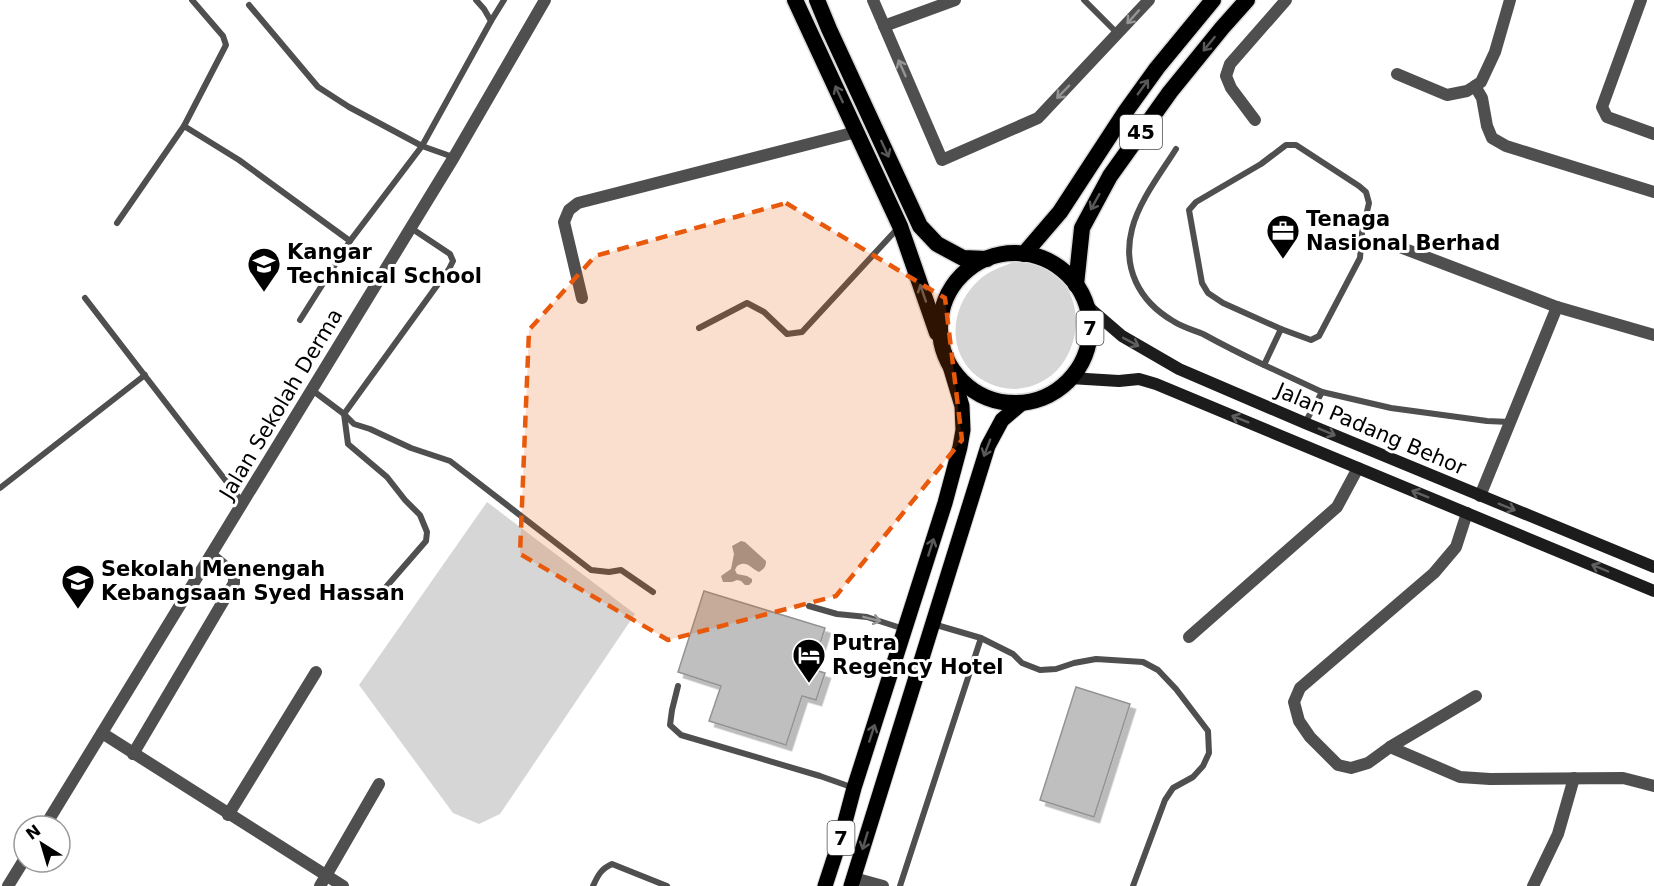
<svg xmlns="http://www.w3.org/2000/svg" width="1654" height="886" font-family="'DejaVu Sans',sans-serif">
<defs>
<filter id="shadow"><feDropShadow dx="5.5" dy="5.5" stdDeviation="0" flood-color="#0004"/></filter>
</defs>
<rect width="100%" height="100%" fill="#fff"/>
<g fill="#d6d6d6">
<path d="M 1014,262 C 1020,263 1027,262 1032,264 C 1099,278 1086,385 1016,389 C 1002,389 989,385 978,377 C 946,352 950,307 978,281 C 988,271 1001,267 1014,262 Z"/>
<polygon points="487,502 635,614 500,814 479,824 453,813 359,685"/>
</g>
<path fill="#9d9d9d" d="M 741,541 L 745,542 L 766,561 C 766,567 764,569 759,572 C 750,568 747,560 737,566 L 735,570 L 737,574 L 747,576 L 752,579 L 752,582 L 749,585 L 745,585 L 741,581 L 737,580 L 732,582 L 723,582 L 721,576 L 731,569 L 734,554 L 732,546 Z"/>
<g fill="#bfbfbf" stroke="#939393" stroke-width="1.5" filter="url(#shadow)">
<polygon points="704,591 825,628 812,669 825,673 816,700 802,696 786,745 709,721 721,686 678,672"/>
<polygon points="1076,687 1130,704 1094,817 1040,800"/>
</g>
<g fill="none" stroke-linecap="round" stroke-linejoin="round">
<g stroke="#dbdbdb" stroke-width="17">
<g id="primary">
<polyline points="825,886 841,837 854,788 945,503 960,447 963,430 962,406 950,366"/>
<polyline points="851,886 988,446 1002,420 1022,403"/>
</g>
</g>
<g stroke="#dbdbdb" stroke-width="19">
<g id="trunk">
<polyline points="795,0 900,226 937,333"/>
<polyline points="817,0 829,29 920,226 937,244 963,258 987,259"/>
<circle cx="1015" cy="328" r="75"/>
<polyline points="1024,254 1060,212 1126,111 1157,68 1213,0"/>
<polyline points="1076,285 1082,228 1110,176 1170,92 1222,28 1247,0"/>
</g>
</g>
<g stroke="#4f4f4f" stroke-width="6">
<polyline points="1084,0 1118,34"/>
<polyline points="249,5 318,87 349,107 422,146 491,21 484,9 476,0"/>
<polyline points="491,21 504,0"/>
<polyline points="184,126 239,160 350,241 422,146 453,157"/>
<polygon points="1286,145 1296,145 1359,186 1366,192 1369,203 1362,233 1360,258 1319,336 1311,340 1281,329 1223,303 1208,293 1202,283 1189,210 1196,202 1261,164"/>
<path d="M 1176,149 C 1161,173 1139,201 1132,229 C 1122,268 1139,301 1173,321 C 1182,327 1193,330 1203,334 C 1223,345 1243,355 1264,365"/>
<polyline points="117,223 184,126 226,45 223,36 192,0"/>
<polyline points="411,228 450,254 453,261 449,269 344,414 354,424 370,429 411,448 450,461 591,570 609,572 621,570 653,592"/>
<polyline points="85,298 243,503"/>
<polyline points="300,320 350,241"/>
<polyline points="699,328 747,303 764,312 787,334 802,332 899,227"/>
<polyline points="1281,329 1264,365 1322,392 1391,408 1487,421 1510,422"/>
<polyline points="312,390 344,414 348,444 387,477 405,500 420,515 427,532 426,541 386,587"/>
<polyline points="1305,423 1322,392"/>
<polyline points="0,488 145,375"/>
<polyline points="809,606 837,614 867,617 904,629"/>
<polyline points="933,624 981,638 1013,654 1022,663 1040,670 1056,669 1074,663 1096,659 1143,662 1158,670 1176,689 1208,731 1209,753 1203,766 1193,777 1173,788 1165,800 1133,886"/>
<polyline points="678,686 672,710 670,725 681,735 820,776 854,788"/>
<path d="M 593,886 C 598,875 601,869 612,864 L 667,886"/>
<polyline points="900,886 981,638"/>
</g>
<g stroke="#4f4f4f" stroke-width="12">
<polyline points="873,0 942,160 1038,118 1149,0"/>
<polyline points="1641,0 1602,107 1607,117 1654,134"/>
<polyline points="884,26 955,0"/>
<polyline points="1397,74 1447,95 1467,91 1475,86 1481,82 1495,52 1510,0"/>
<polyline points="1475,86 1482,98 1487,126 1492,138 1506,146 1654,192"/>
<polyline points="1255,120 1231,88 1226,76 1230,64 1286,0"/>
<polyline points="1392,244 1557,307 1654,335"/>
<polyline points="582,298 564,222 569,210 578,203 856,132"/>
<polyline points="1480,496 1557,307"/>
<polyline points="1467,513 1456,547 1434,573 1300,688 1294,702 1299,721 1310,737 1338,765 1351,768 1368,763 1390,747 1476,696"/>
<polyline points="1189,637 1337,507 1358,468"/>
<polyline points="102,733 343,886"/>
<polyline points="1390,747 1460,777 1490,779 1623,778 1654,786"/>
<polyline points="133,754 234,583 234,574 211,555"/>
<polyline points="228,815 316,672"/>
<polyline points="854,878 883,886"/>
<polyline points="320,886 379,784"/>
<polyline points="1533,886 1558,834 1574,778"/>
</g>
<g stroke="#4f4f4f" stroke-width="12">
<polyline points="45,826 454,157 545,0"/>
<polyline points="8,886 24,860"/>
</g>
<g stroke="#1c1c1c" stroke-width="12">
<polyline points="1086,305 1122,336 1179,369 1305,423 1654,567"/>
<polyline points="1070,378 1119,381 1139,379 1156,384 1654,591"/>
</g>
<use href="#primary" stroke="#000" stroke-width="15"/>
<use href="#trunk" stroke="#000" stroke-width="16"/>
</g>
<defs><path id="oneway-shaft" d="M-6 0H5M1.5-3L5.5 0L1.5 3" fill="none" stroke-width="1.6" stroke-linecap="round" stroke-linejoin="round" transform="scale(1.5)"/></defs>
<g stroke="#959595">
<use href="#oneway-shaft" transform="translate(1133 17) rotate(132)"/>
<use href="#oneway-shaft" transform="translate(902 68) rotate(-114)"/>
<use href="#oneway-shaft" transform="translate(1063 92) rotate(134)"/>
<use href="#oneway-shaft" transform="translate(872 619) rotate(14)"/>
</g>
<g stroke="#595959">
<use href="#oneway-shaft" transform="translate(1209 44) rotate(129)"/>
<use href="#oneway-shaft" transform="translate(1143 87) rotate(-54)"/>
<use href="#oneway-shaft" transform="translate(839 94) rotate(-115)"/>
<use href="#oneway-shaft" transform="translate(885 149) rotate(65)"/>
<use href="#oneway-shaft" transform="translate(1095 202) rotate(119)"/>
<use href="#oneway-shaft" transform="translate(923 293) rotate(-109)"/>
<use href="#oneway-shaft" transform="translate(987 448) rotate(111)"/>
<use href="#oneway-shaft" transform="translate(931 547) rotate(-72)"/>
<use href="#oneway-shaft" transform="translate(872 733) rotate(-72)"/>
<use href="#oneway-shaft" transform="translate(865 841) rotate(107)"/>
</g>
<g stroke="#606060">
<use href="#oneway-shaft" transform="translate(1131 342) rotate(28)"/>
<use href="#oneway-shaft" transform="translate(1240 419) rotate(-158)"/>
<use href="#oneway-shaft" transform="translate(1327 432) rotate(23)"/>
<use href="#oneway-shaft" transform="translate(1420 494) rotate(-158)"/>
<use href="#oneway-shaft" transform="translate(1507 507) rotate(22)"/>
<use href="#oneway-shaft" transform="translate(1600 568) rotate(-157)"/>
</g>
<path fill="#e8590c" fill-opacity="0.2" stroke="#e8590c" stroke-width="4.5" stroke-dasharray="12 8" stroke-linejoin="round" d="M 786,203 L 945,298 L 962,440 L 836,596 L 668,640 L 520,554 L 529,330 L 595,256 Z"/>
<defs>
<g id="office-pin" transform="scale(1.725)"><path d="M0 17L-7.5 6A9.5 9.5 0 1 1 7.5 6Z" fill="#000" stroke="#fff"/><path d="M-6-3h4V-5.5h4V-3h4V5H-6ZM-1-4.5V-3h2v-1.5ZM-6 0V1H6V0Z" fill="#fff"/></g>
<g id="school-pin" transform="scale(1.725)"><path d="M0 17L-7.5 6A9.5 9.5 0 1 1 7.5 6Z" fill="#000" stroke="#fff"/><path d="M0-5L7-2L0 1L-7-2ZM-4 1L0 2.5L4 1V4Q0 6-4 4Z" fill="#fff"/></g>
<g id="hotel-pin" transform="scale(1.725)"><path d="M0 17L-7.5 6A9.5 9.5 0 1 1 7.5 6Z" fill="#000" stroke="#fff"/><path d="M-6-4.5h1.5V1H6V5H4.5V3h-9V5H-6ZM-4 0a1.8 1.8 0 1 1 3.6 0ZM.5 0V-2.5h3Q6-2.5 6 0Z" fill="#fff"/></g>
</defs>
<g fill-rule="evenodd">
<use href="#office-pin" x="1283" y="231"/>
<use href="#school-pin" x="264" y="264"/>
<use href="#school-pin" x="78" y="581"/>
<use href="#hotel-pin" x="809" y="655"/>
</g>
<g text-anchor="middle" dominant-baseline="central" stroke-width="6" stroke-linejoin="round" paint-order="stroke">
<g fill="#fff" stroke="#4c4c4c" stroke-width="1.5">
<rect x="1120" y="115" width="42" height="34" rx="4.5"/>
<rect x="1076.5" y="311" width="27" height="34" rx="4.5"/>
<rect x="827.5" y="821" width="27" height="34" rx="4.5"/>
</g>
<g font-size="20" font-weight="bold" fill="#000">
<text x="1141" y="132">45</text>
<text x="1090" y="328">7</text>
<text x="841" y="838">7</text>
</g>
<g font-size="21" font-weight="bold" fill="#000" stroke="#fff" text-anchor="start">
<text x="1306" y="219">Tenaga<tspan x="1306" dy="24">Nasional Berhad</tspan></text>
<text x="287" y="252">Kangar<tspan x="287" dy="24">Technical School</tspan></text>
<text x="101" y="569">Sekolah Menengah<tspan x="101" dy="24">Kebangsaan Syed Hassan</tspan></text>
<text x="832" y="643">Putra<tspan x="832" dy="24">Regency Hotel</tspan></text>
</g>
<g font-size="21" fill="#000" stroke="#fff">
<text transform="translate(281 404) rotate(-59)">Jalan Sekolah Derma</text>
<text transform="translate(1371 429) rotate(23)">Jalan Padang Behor</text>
</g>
</g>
<g transform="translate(42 844) rotate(323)"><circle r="28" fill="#ffffff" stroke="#999999" stroke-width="1.5"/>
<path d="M0-4.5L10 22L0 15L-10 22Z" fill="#000000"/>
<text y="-9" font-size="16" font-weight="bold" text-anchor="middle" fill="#000000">N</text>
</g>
</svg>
